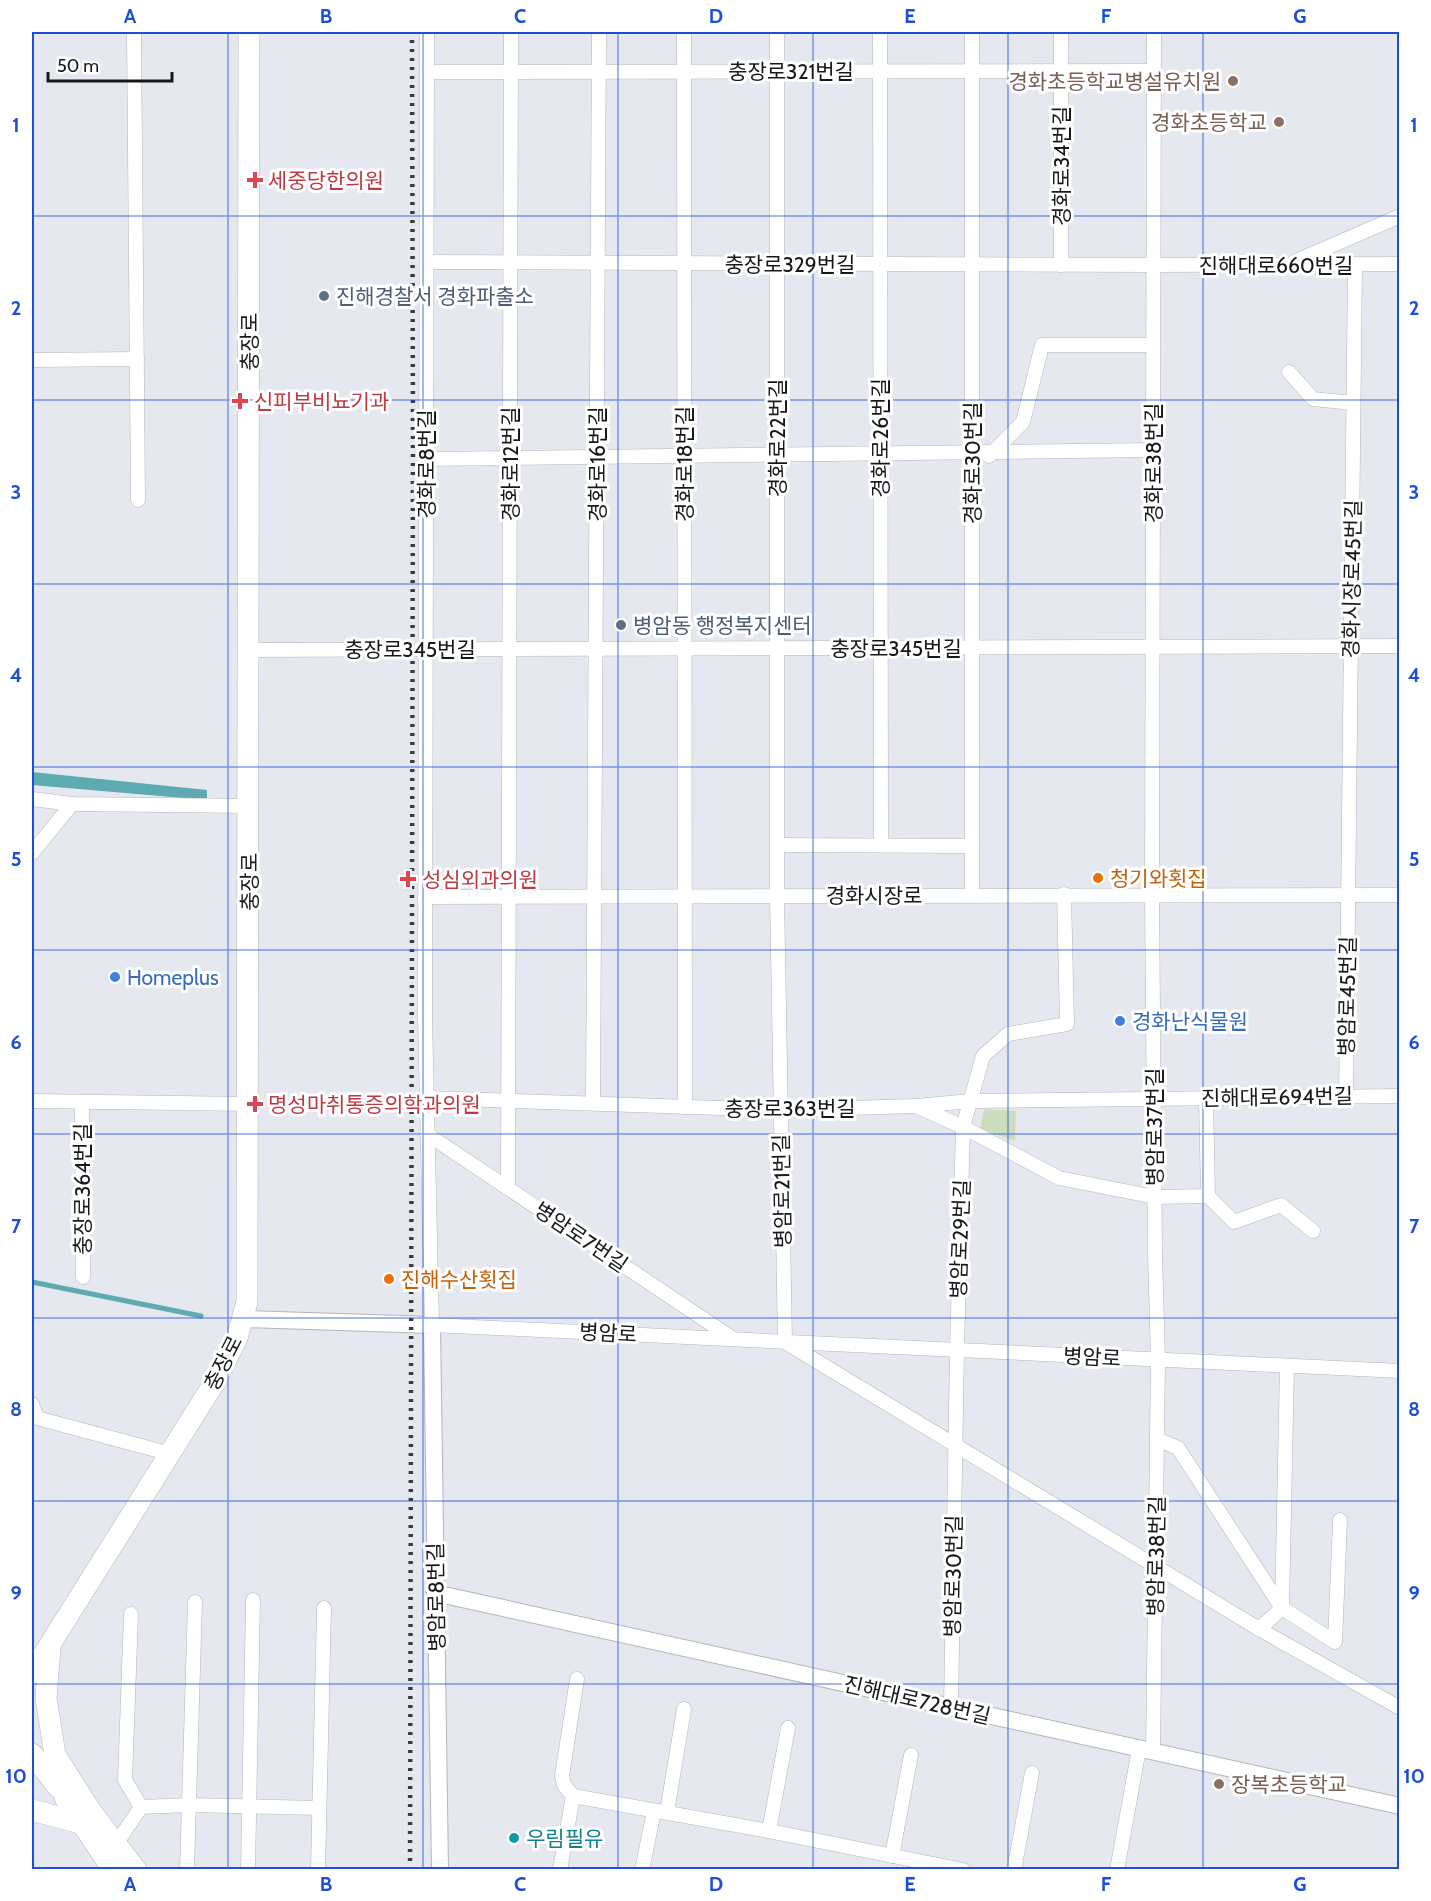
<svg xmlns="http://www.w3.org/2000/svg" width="1431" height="1901" font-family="Cabin,'Noto Sans KR',sans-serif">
<rect width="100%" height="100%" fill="#e6e8f0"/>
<polygon fill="#ccddbc" points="984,1109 1016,1111 1015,1141 980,1129"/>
<polygon fill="#5daab1" points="32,772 207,790 207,800 32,785"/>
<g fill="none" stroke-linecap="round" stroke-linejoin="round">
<polyline stroke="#5daab1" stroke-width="5" points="32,1282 201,1316"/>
<g stroke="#b3b5bd" stroke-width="15">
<g id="minor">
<polyline points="134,32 138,500"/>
<polyline points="427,32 425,1018 432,1325 1400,1371"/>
<polyline points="684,32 685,1107"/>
<polyline points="777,32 777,896 785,1342 1259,1629 1400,1708"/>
<polyline points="880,32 881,845"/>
<polyline points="972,32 972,895"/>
<polyline points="1061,32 1061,265"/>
<polyline points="427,72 1154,71"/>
<polyline points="427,262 1153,265 1400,264"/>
<polyline points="1294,262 1400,216"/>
<polyline points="32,360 137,359"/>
<polyline points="1289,372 1313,399 1353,403"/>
<polyline points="989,456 1023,422 1042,345 1153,345"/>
<polyline points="426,459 1153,450"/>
<polyline points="249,650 1400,646"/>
<polyline points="32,799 72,804 249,806"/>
<polyline points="777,845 972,846"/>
<polyline points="32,853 72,804"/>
<polyline points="425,897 1400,895"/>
<polyline points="1346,1097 1355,264"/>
<polyline points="427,1098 781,1110 916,1106 971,1101 1400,1096"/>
<polyline points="1206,1098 1208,1196"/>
<polyline points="32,1101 248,1104"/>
<polyline points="82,1102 83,1277"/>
<polyline points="593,1103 599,32"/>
<polyline points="916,1106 963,1127 1059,1178 1155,1197 1208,1196 1234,1222 1281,1205 1313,1231"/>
<polyline points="427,1134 732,1338"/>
<polyline points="508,1188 511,32"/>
<polyline points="32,1404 37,1418 171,1454"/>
<polyline points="1157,1439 1178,1448 1282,1608 1335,1642 1340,1520"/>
<polyline points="131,1614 125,1780 141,1807 189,1805 319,1808"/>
<polyline points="1259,1629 1282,1608 1287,1366"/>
<polyline points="577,1679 562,1776 564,1785 573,1796 769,1831 963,1870"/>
<polyline points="951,1707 957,1350 963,1127 983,1056 1008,1034 1067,1024 1064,894"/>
<polyline points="1153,1752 1158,1360 1155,1253 1152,894 1154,32"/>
<polyline points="667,1812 684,1709"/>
<polyline points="769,1831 788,1728"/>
<polyline points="116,1844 141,1807"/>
<polyline points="892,1856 911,1755"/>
<polyline points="187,1870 195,1602"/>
<polyline points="248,1870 253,1600"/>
<polyline points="318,1870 324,1608"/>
<polyline points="560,1870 573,1796"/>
<polyline points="642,1870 654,1811"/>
<polyline points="1014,1870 1032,1773"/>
<polyline points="1117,1870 1139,1749"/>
</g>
</g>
<g stroke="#b3b5bd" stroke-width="18">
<g id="tertiary">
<polyline points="243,1319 432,1325 440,1870"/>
<polyline points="435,1593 1400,1806"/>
</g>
</g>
<g stroke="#b3b5bd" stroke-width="22">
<g id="primary">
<polyline points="50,1648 46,1698 55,1755 92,1813"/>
<polyline points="32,1673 216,1380 237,1338 247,1302 249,32"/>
<polyline points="32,1754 58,1787 92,1813 136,1870"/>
<polyline points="65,1798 113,1870"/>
<polyline points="32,1810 80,1823"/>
</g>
</g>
<use href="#minor" stroke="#fff" stroke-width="14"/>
<use href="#tertiary" stroke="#fff" stroke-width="16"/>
<use href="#primary" stroke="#fff" stroke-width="21"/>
<polyline stroke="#3b3c3f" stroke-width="4.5" stroke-dasharray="3 6" stroke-linecap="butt" points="410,1870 413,440 412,32"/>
</g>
<path fill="none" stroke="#1d4ed8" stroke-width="1.5" stroke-opacity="0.55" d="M 228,32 L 228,1870M 423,32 L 423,1870M 618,32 L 618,1870M 813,32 L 813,1870M 1008,32 L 1008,1870M 1203,32 L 1203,1870M 32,216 L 1400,216M 32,400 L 1400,400M 32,584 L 1400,584M 32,767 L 1400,767M 32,950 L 1400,950M 32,1134 L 1400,1134M 32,1318 L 1400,1318M 32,1501 L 1400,1501M 32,1684 L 1400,1684"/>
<g fill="#8d6e63" stroke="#fff" stroke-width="2">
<circle cx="1233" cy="81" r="6"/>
<circle cx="1279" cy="122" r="6"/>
<circle cx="1219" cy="1784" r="6"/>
</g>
<g fill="#e0444e" stroke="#fff" stroke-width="2">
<path d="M252 171h6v6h6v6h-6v6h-6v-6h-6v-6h6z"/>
<path d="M237 392h6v6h6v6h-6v6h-6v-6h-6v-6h6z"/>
<path d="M405 870h6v6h6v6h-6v6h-6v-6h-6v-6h6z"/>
<path d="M252 1095h6v6h6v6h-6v6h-6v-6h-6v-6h6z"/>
</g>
<g fill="#5c6f8a" stroke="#fff" stroke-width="2">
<circle cx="324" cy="296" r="6"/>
<circle cx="621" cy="625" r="6"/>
</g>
<g fill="#e8710a" stroke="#fff" stroke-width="2">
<circle cx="1098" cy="878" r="6"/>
<circle cx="389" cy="1279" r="6"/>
</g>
<g fill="#3f7fe0" stroke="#fff" stroke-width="2">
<circle cx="115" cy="977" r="6"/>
<circle cx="1120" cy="1021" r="6"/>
</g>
<circle fill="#0f9aa8" stroke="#fff" stroke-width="2" cx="514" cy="1838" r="6"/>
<g text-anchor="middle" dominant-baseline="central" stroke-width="6" stroke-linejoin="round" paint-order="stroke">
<g font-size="21" fill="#17181a" stroke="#fff">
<text x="791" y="71">충장로321번길</text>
<text transform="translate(1061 166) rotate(-90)">경화로34번길</text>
<text x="790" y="264">충장로329번길</text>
<text x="1276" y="265">진해대로660번길</text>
<text transform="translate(249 342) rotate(-90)">충장로</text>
<text transform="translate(777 438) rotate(-90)">경화로22번길</text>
<text transform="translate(880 438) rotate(-90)">경화로26번길</text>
<text transform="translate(972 463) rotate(-90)">경화로30번길</text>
<text transform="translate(1153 463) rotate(-90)">경화로38번길</text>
<text transform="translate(426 464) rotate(-90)">경화로8번길</text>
<text transform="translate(510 464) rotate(-90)">경화로12번길</text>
<text transform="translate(597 464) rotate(-90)">경화로16번길</text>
<text transform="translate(684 464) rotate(-90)">경화로18번길</text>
<text transform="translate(1352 579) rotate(-89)">경화시장로45번길</text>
<text x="896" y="648">충장로345번길</text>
<text x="410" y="649">충장로345번길</text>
<text transform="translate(249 882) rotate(-90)">충장로</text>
<text x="874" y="895">경화시장로</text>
<text transform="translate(1347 996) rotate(-89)">병암로45번길</text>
<text transform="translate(1277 1097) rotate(-1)">진해대로694번길</text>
<text x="790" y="1108">충장로363번길</text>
<text transform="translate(1154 1127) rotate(-90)">병암로37번길</text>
<text transform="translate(82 1189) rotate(-90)">충장로364번길</text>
<text transform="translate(782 1191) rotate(-91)">병암로21번길</text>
<text transform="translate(581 1237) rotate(34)">병암로7번길</text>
<text transform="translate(960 1239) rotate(-88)">병암로29번길</text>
<text transform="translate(608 1333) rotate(3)">병암로</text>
<text transform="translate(1092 1357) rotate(3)">병암로</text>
<text transform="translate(223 1363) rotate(-63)">충장로</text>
<text transform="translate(1156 1556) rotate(-89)">병암로38번길</text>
<text transform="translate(953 1576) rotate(-89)">병암로30번길</text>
<text transform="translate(436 1597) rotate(-91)">병암로8번길</text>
<text transform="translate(917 1700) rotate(13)">진해대로728번길</text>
</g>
<g font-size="21" fill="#785e54" stroke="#fff" text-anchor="end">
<text x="1221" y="81">경화초등학교병설유치원</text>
<text x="1267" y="122">경화초등학교</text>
<text x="1231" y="1784" text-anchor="start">장복초등학교</text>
</g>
<g font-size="21" fill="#be3a42" stroke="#fff" text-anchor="start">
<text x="268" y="180">세중당한의원</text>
<text x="254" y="401">신피부비뇨기과</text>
<text x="422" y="879">성심외과의원</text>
<text x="268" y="1104">명성마취통증의학과의원</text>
</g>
<g font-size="21" fill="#4e5e75" stroke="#fff" text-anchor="start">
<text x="336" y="296">진해경찰서 경화파출소</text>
<text x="633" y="625">병암동 행정복지센터</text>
</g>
<g font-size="21" fill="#c56008" stroke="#fff" text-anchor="start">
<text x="1110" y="878">청기와횟집</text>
<text x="401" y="1279">진해수산횟집</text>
</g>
<g font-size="21" fill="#366cbe" stroke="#fff" text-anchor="start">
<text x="127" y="977">Homeplus</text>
<text x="1132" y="1021">경화난식물원</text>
</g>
<g font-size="21" fill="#0d838f" stroke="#fff" text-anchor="start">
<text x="526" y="1838">우림필유</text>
</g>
</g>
<rect width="1431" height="1901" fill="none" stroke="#ffffff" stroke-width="66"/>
<path d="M48 72v9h124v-9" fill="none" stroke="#17181a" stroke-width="3"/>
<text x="57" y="72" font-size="18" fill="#17181a" stroke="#ffffff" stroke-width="4.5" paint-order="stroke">50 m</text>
<rect x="33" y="33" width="1365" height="1835" fill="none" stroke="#1d4ed8" stroke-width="2"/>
<g font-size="20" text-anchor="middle" font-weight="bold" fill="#1d4ed8">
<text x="130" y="23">A</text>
<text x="326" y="23">B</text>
<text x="520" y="23">C</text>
<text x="716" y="23">D</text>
<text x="910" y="23">E</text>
<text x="1106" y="23">F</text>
<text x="1300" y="23">G</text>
<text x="16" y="132">1</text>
<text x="1414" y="132">1</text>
<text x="16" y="315">2</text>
<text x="1414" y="315">2</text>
<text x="16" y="499">3</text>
<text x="1414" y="499">3</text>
<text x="16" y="682">4</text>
<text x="1414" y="682">4</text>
<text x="16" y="866">5</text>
<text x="1414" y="866">5</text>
<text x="16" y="1049">6</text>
<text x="1414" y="1049">6</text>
<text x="16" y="1233">7</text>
<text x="1414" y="1233">7</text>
<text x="16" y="1416">8</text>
<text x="1414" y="1416">8</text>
<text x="16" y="1600">9</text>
<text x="1414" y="1600">9</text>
<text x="16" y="1783">10</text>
<text x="1414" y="1783">10</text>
<text x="130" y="1891">A</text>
<text x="326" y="1891">B</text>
<text x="520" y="1891">C</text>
<text x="716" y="1891">D</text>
<text x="910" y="1891">E</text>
<text x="1106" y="1891">F</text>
<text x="1300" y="1891">G</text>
</g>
</svg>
